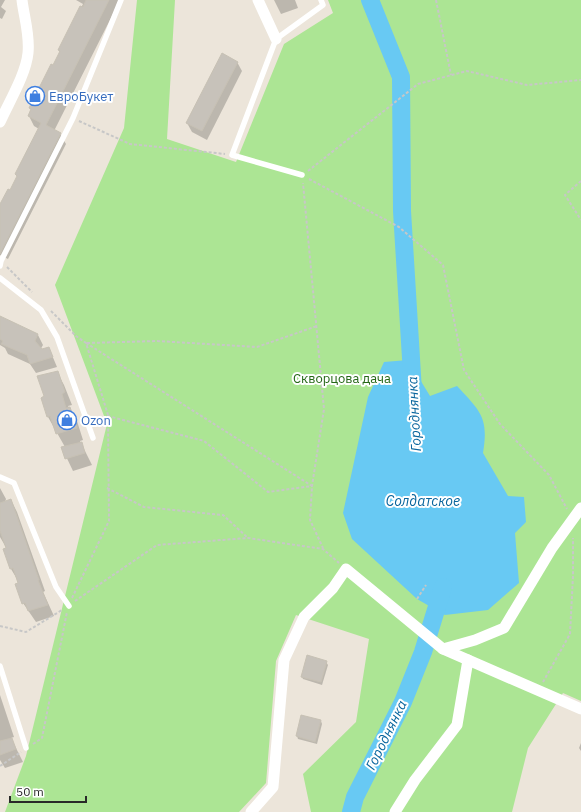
<svg xmlns="http://www.w3.org/2000/svg" width="581" height="812" font-family="'IBM Plex Sans',sans-serif">
<rect width="100%" height="100%" fill="#ece5da"/>
<polygon fill="#ace594" points="137,0 175,0 167,139 236,162 284,44 333,13 328,0 581,0 581,701 563,693 528,748 512,812 311,812 303,774 356,722 369,639 296,615 276,661 266,783 239,812 5,812 26,756 107,424 55,285 124,128"/>
<path fill="#68c9f3" d="M 408,360 L 430,396 L 457,386 C 480,411 489,417 483,453 L 508,496 L 524,497 L 526,522 L 515,533 L 519,583 L 488,610 L 445,615 L 417,599 L 352,539 L 343,513 L 368,397 L 384,362 Z"/>
<g fill="#0003">
<polygon points="0,0 5,0 1,7 6,11 2,19 0,18"/>
<polygon points="76,0 120,0 54,131 60,134 66,144 8,259 0,255 0,206 11,192 18,177 16,174 39,129 34,126 29,116 32,111 30,108 53,67 60,53 59,50 83,4"/>
<polygon points="274,0 295,0 298,8 281,14"/>
<polygon points="237,62 242,71 207,140 192,132 187,123"/>
<polygon points="0,317 38,335 43,345 40,350 49,348 57,367 36,373 30,364 8,354 5,348 0,345"/>
<polygon points="57,372 64,385 72,405 68,406 77,421 83,440 80,441 92,465 73,471 62,448 65,447 48,417 42,398 45,397"/>
<polygon points="0,488 6,499 5,502 11,500 17,512 45,591 43,592 54,616 36,622 23,603 20,584 11,569 4,550 7,549 0,537"/>
<polygon points="326,662 328,665 322,685 303,679 302,677"/>
<polygon points="0,695 14,737 11,738 23,762 5,768 0,760"/>
<polygon points="302,716 321,721 322,724 317,744 298,739 297,736"/>
<polygon points="581,743 581,751 579,748"/>
</g>
<g fill="none" stroke-linecap="round" stroke-linejoin="round">
<g stroke="#68c9f3" stroke-width="18">
<polyline points="370,0 401,77 402,211 413,391"/>
<polyline points="351,812 355,797 403,702 423,652 443,587"/>
</g>
</g>
<g fill="#c7c2ba" stroke="#c7c1b4">
<polygon points="86,0 109,0 46,125 61,133 0,254 0,204 8,189 10,190 17,176 15,174 41,123 28,116 31,109 29,108 51,64 53,65 60,51 58,50 80,6 83,7"/>
<polygon points="222,53 238,62 202,131 186,123"/>
<polygon points="0,316 38,334 35,341 42,349 49,347 53,357 30,364 27,355 1,344 3,341 0,339"/>
<polygon points="58,371 65,392 62,394 66,408 70,407 77,428 56,434 50,416 47,417 41,398 44,396 37,376"/>
<polygon points="82,442 85,453 65,459 61,447"/>
<polygon points="11,499 39,580 38,580 48,605 28,611 25,603 22,604 15,584 18,583 13,568 10,569 3,549 6,548 0,531 0,503"/>
<polygon points="307,655 327,661 321,682 301,677"/>
<polygon points="301,715 321,720 315,742 296,736"/>
<polygon points="12,738 16,749 0,755 0,741"/>
</g>
<g fill="none" stroke-linecap="round" stroke-linejoin="round">
<g stroke="#c7c7c7" stroke-width="2" stroke-dasharray="3 2" stroke-linecap="butt">
<polyline points="436,0 451,75"/>
<polyline points="79,121 130,144 225,154"/>
<polyline points="308,171 418,84 467,71 527,85 581,80"/>
<polyline points="309,179 399,227 443,265 464,370 500,424 549,475 567,509"/>
<polyline points="581,181 565,195 581,220"/>
<polyline points="7,267 32,292"/>
<polyline points="51,311 76,336 86,343 108,415"/>
<polyline points="86,343 312,486 310,520 323,548"/>
<polyline points="87,343 157,341 257,347 317,326"/>
<polyline points="107,488 144,507 223,515 248,538"/>
<polyline points="72,598 109,521 108,416 204,441 268,492 312,486 324,409 303,183"/>
<polyline points="417,599 426,585"/>
<polyline points="75,601 157,545 248,538 323,549 339,563"/>
<polyline points="0,626 26,632 62,610"/>
<polyline points="543,682 570,634 573,576 573,538"/>
<polyline points="33,744 42,738 67,612"/>
<polyline points="0,766 21,752"/>
</g>
<g stroke="#fff" stroke-width="5.5">
<polyline points="302,175 232,155 276,39 323,5 321,0"/>
<polyline points="0,266 1,261 73,118 121,0"/>
<polyline points="0,278 41,310 57,337 93,438"/>
<polyline points="0,477 14,483 56,587 69,606"/>
<polyline points="0,666 26,748"/>
</g>
<g stroke="#fff" stroke-width="11">
<polyline points="258,0 276,39"/>
<path d="M 0,122 C 9,102 26,74 28,53 C 30,35 24,17 22,0"/>
<polyline points="443,649 475,640 504,628 552,548 581,508"/>
<polyline points="251,812 273,787 284,660 304,617 333,588 346,569 443,649 581,709"/>
<polyline points="395,812 415,780 457,725 468,660"/>
</g>
</g>
<defs>
<g id="shop-ring" transform="scale(1)"><circle r="9.5" fill="#fff" stroke="#3f7fe0" stroke-width="1.5"/><path d="M-5-2.5h2.3a2.7 3.5 0 0 1 5.4 0H5L5.5 6h-11ZM-1.5-2.5h3a1.5 2.3 0 0 0-3 0Z" fill="#3f7fe0"/></g>
</defs>
<g fill-rule="evenodd">
<use href="#shop-ring" x="35" y="96"/>
<use href="#shop-ring" x="67" y="420"/>
</g>
<g text-anchor="middle" dominant-baseline="central" stroke-width="4" stroke-linejoin="round" paint-order="stroke">
<g font-size="13" fill="#366cbe" stroke="#fff" text-anchor="start">
<text x="49" y="96">ЕвроБукет</text>
<text x="81" y="420">Ozon</text>
</g>
<g font-size="13" fill="#256817" stroke="#fff">
<text x="342" y="378">Скворцова дача</text>
</g>
<g font-size="14" font-style="italic" fill="#08659d" stroke="#fff">
<text transform="translate(414 414) rotate(-93)">Городнянка</text>
<text x="423" y="501">Солдатское</text>
<text transform="translate(386 735) rotate(-64)">Городнянка</text>
</g>
</g>
<path d="M10 796v6h76v-6" fill="none" stroke="#292929" stroke-width="2"/>
<text x="16" y="796" font-size="12" fill="#292929" stroke="#ffffff" stroke-width="3" paint-order="stroke">50 m</text>
</svg>
